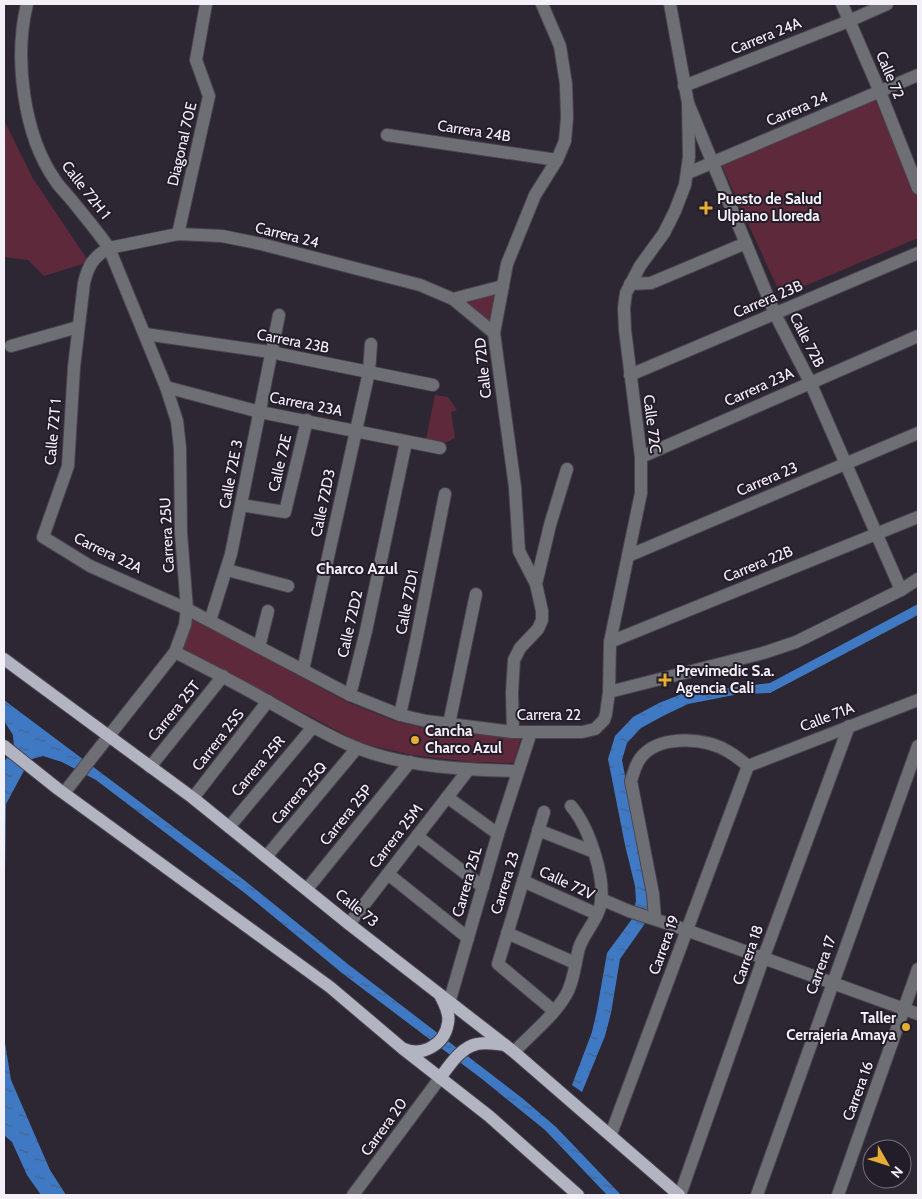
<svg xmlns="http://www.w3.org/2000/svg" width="922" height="1199" font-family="Cabin,sans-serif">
<defs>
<pattern id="water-ripples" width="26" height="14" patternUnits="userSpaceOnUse" patternTransform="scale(1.25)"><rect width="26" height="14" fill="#4079c3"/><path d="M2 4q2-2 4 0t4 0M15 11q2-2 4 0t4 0" fill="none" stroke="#44638d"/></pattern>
</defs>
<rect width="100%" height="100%" fill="#2d2733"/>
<g fill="#5e293a">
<polygon points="874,97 918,198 918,238 781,296 720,162"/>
<polygon points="4,120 32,177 89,262 44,276 28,260 4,257"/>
<polygon points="496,293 491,324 464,300"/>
<polygon points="435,395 448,397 457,410 451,412 455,438 445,443 426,439"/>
<polygon points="192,618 347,702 397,722 448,732 521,737 514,763 471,762 412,755 360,743 182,648"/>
</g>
<g fill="url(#water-ripples)">
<polygon points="918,604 918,615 770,693 739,694 688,704 663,716 641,728 627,743 622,760 650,902 644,925 620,959 611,1013 605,1036 582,1092 572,1085 592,1032 597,1010 607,953 632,919 636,901 635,886 625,845 608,759 615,736 633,717 659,703 684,693 770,683"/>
<polygon points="4,700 244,880 349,965 522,1098 556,1127 621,1195 607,1195 545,1130 482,1079 342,973 246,894 96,780 62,762 43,756 32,759 27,765 6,804 4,940 4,762 14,748 13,735 4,721"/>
<polygon points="4,1015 4,1037 11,1080 50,1170 66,1195 41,1195 27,1175 12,1142 4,1135"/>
</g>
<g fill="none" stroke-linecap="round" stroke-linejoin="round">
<g stroke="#49434f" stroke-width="14">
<g id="minor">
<path d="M 27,4 C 14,57 23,134 55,180 C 60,188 68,195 74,203 C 86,218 98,232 109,248 L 166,387 L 177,421 L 180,448 L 181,533 L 187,609 L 185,625 L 175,652 L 64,793"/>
<polyline points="670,4 688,103 775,314 810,382 901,590"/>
<polyline points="842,4 880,92 918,188"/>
<polyline points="684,86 849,21 887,4"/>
<polyline points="387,135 557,160"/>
<polyline points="688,173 918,75"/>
<polyline points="178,234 209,96 196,60 206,4"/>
<polyline points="630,284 651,283 746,243"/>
<polyline points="453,299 503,286"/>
<path d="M 494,333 L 453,299 L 420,285 L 261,244 L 222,236 L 178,234 L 109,248 C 93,257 88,266 84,283 L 74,367 L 68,466 L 43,537 L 90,566 L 187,609 L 350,695 L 400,715 L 426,721 L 513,732 L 582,732 L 595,729 L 604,720 L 606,714 L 609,692 L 610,642 L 641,493 L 641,457 L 625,330 L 624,308 L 626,293 L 640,266 L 664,233 L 675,211 L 685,185 L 689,157 L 688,103"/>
<polyline points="145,334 270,352 433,385"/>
<polyline points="11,346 78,327"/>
<polyline points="630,375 918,253"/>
<polyline points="166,387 260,412 440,448"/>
<polyline points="641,457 918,336"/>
<polyline points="241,505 285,512 307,420"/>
<polyline points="628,556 918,433"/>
<polyline points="227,570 288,586"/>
<polyline points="536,584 550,525 567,469"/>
<polyline points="210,621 231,554 279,315"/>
<polyline points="610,642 918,517"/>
<polyline points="259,647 268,611"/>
<path d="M 175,652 C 206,668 238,684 269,702 C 298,718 326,736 357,748 C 405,767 467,770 518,771"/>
<polyline points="303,670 369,372 371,344"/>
<polyline points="609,692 763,653 796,642 901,590 918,579"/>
<polyline points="350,695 366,631 406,442"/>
<polyline points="400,715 416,641 445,494"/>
<polyline points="449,724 476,594"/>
<polyline points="513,732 512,692 514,660 520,648 538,629 542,620 542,611 536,584 519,551 515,487 494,333 507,264 535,195 557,160 565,141 567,118 566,84 560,46 542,4"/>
<polyline points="748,766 918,700"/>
<polyline points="150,767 223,676"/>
<polyline points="447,797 498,834"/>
<polyline points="193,798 268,701"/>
<polyline points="544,812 498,964 554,1011"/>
<polyline points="229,827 313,727"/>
<polyline points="538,830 594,852"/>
<polyline points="417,836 483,887"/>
<polyline points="266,857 357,748"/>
<polyline points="388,874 468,938"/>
<polyline points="523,881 597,914"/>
<polyline points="307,889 410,762"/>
<polyline points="601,899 629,911 675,926 918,1014"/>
<path d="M 655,919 L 653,894 L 631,781 C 634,771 637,760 645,753 C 665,735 707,738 729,752 C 736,756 742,761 748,766"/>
<polyline points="349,924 469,769"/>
<polyline points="507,933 575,963"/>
<polyline points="449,1003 498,834 531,732"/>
<path d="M 514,1052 C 531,1034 553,1017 566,995 C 574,982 575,963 579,948 C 584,933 596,922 600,907 C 607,880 589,827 571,806"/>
<polyline points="611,1134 748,766"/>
<polyline points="353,1195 440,1078"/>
<polyline points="680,1195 763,959 849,726"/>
<polyline points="757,1195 918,746"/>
<polyline points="838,1195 918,969"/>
</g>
</g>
<g stroke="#49434f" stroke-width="14">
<g id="major">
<polyline points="4,659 193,798 349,924 514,1052 679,1195"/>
<polyline points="4,746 58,789 330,987 402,1048 489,1116 578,1195"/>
<path d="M 404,1049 C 423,1057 445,1044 448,1023 C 450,1014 445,1005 441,997"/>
<path d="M 440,1078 C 449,1066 461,1047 477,1044 C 486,1042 496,1044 505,1045"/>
</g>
</g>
<use href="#minor" stroke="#6e6f75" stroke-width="12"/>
<use href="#major" stroke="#b3b4c1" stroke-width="12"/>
</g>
<g fill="#e5ad35" stroke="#231d29" stroke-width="2">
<path d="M703.5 200.5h5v5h5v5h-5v5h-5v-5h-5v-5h5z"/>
<path d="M662.5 672.5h5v5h5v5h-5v5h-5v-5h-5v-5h5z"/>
<circle cx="415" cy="740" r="5"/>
<circle cx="906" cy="1027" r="5"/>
</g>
<g text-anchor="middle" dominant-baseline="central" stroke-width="4" stroke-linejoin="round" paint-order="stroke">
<g font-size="15" fill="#f4f0f8" stroke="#231d29">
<text transform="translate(766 36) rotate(-22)">Carrera 24A</text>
<text transform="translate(890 75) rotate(67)">Calle 72</text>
<text transform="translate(797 109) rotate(-23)">Carrera 24</text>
<text transform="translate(474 131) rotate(9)">Carrera 24B</text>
<text transform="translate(182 144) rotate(-77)">Diagonal 70E</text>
<text transform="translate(86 190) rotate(52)">Calle 72H 1</text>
<text transform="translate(287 235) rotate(14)">Carrera 24</text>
<text transform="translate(768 299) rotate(-23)">Carrera 23B</text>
<text transform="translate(807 340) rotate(63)">Calle 72B</text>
<text transform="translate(293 341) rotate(11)">Carrera 23B</text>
<text transform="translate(483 368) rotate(-96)">Calle 72D</text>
<text transform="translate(759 387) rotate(-24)">Carrera 23A</text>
<text transform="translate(306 404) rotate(11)">Carrera 23A</text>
<text transform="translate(652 424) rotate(83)">Calle 72C</text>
<text transform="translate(53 432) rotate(-85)">Calle 72T 1</text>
<text transform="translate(280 463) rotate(-77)">Calle 72E</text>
<text transform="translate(231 474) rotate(-79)">Calle 72E 3</text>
<text transform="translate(767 479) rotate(-23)">Carrera 23</text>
<text transform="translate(323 503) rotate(-78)">Calle 72D3</text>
<text transform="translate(167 535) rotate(-93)">Carrera 25U</text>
<text transform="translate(108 553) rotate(26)">Carrera 22A</text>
<text transform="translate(758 564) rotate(-22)">Carrera 22B</text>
<text transform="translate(407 602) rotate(-79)">Calle 72D1</text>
<text transform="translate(350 624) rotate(-77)">Calle 72D2</text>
<text transform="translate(174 711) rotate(-51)">Carrera 25T</text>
<text x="549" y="715">Carrera 22</text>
<text transform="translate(827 717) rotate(-21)">Calle 71A</text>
<text transform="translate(218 740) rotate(-52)">Carrera 25S</text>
<text transform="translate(258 766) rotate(-50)">Carrera 25R</text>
<text transform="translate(299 793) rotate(-50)">Carrera 25Q</text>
<text transform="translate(346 815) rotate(-51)">Carrera 25P</text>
<text transform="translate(396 836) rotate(-52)">Carrera 25M</text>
<text transform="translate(467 882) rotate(-74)">Carrera 25L</text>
<text transform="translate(505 883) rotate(-73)">Carrera 23</text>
<text transform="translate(567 883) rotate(25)">Calle 72V</text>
<text transform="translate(357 908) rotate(39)">Calle 73</text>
<text transform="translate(664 945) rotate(-70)">Carrera 19</text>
<text transform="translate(748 955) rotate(-70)">Carrera 18</text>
<text transform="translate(821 965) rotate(-70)">Carrera 17</text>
<text transform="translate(858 1091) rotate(-70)">Carrera 16</text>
<text transform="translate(384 1127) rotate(-54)">Carrera 20</text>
</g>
<g font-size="15" font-weight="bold" fill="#f4f0f8" stroke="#231d29" text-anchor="start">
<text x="717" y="199">Puesto de Salud<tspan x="717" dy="17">Ulpiano Lloreda</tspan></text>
<text x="676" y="671">Previmedic S.a.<tspan x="676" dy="17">Agencia Cali</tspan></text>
<text x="425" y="731">Cancha<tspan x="425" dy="17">Charco Azul</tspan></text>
<text x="896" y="1018" text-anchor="end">Taller<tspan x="896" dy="17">Cerrajeria Amaya</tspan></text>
</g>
<g font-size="16" font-weight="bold" fill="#f4f0f8" stroke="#231d29">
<text x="357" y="568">Charco Azul</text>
</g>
</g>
<rect width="922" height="1199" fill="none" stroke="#f4f0f8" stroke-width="10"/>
<g transform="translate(887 1164) rotate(129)"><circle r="24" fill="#231d29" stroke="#77717c"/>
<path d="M0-4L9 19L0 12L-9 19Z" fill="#e5ad35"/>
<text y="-8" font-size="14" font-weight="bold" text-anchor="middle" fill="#f4f0f8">N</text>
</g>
</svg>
